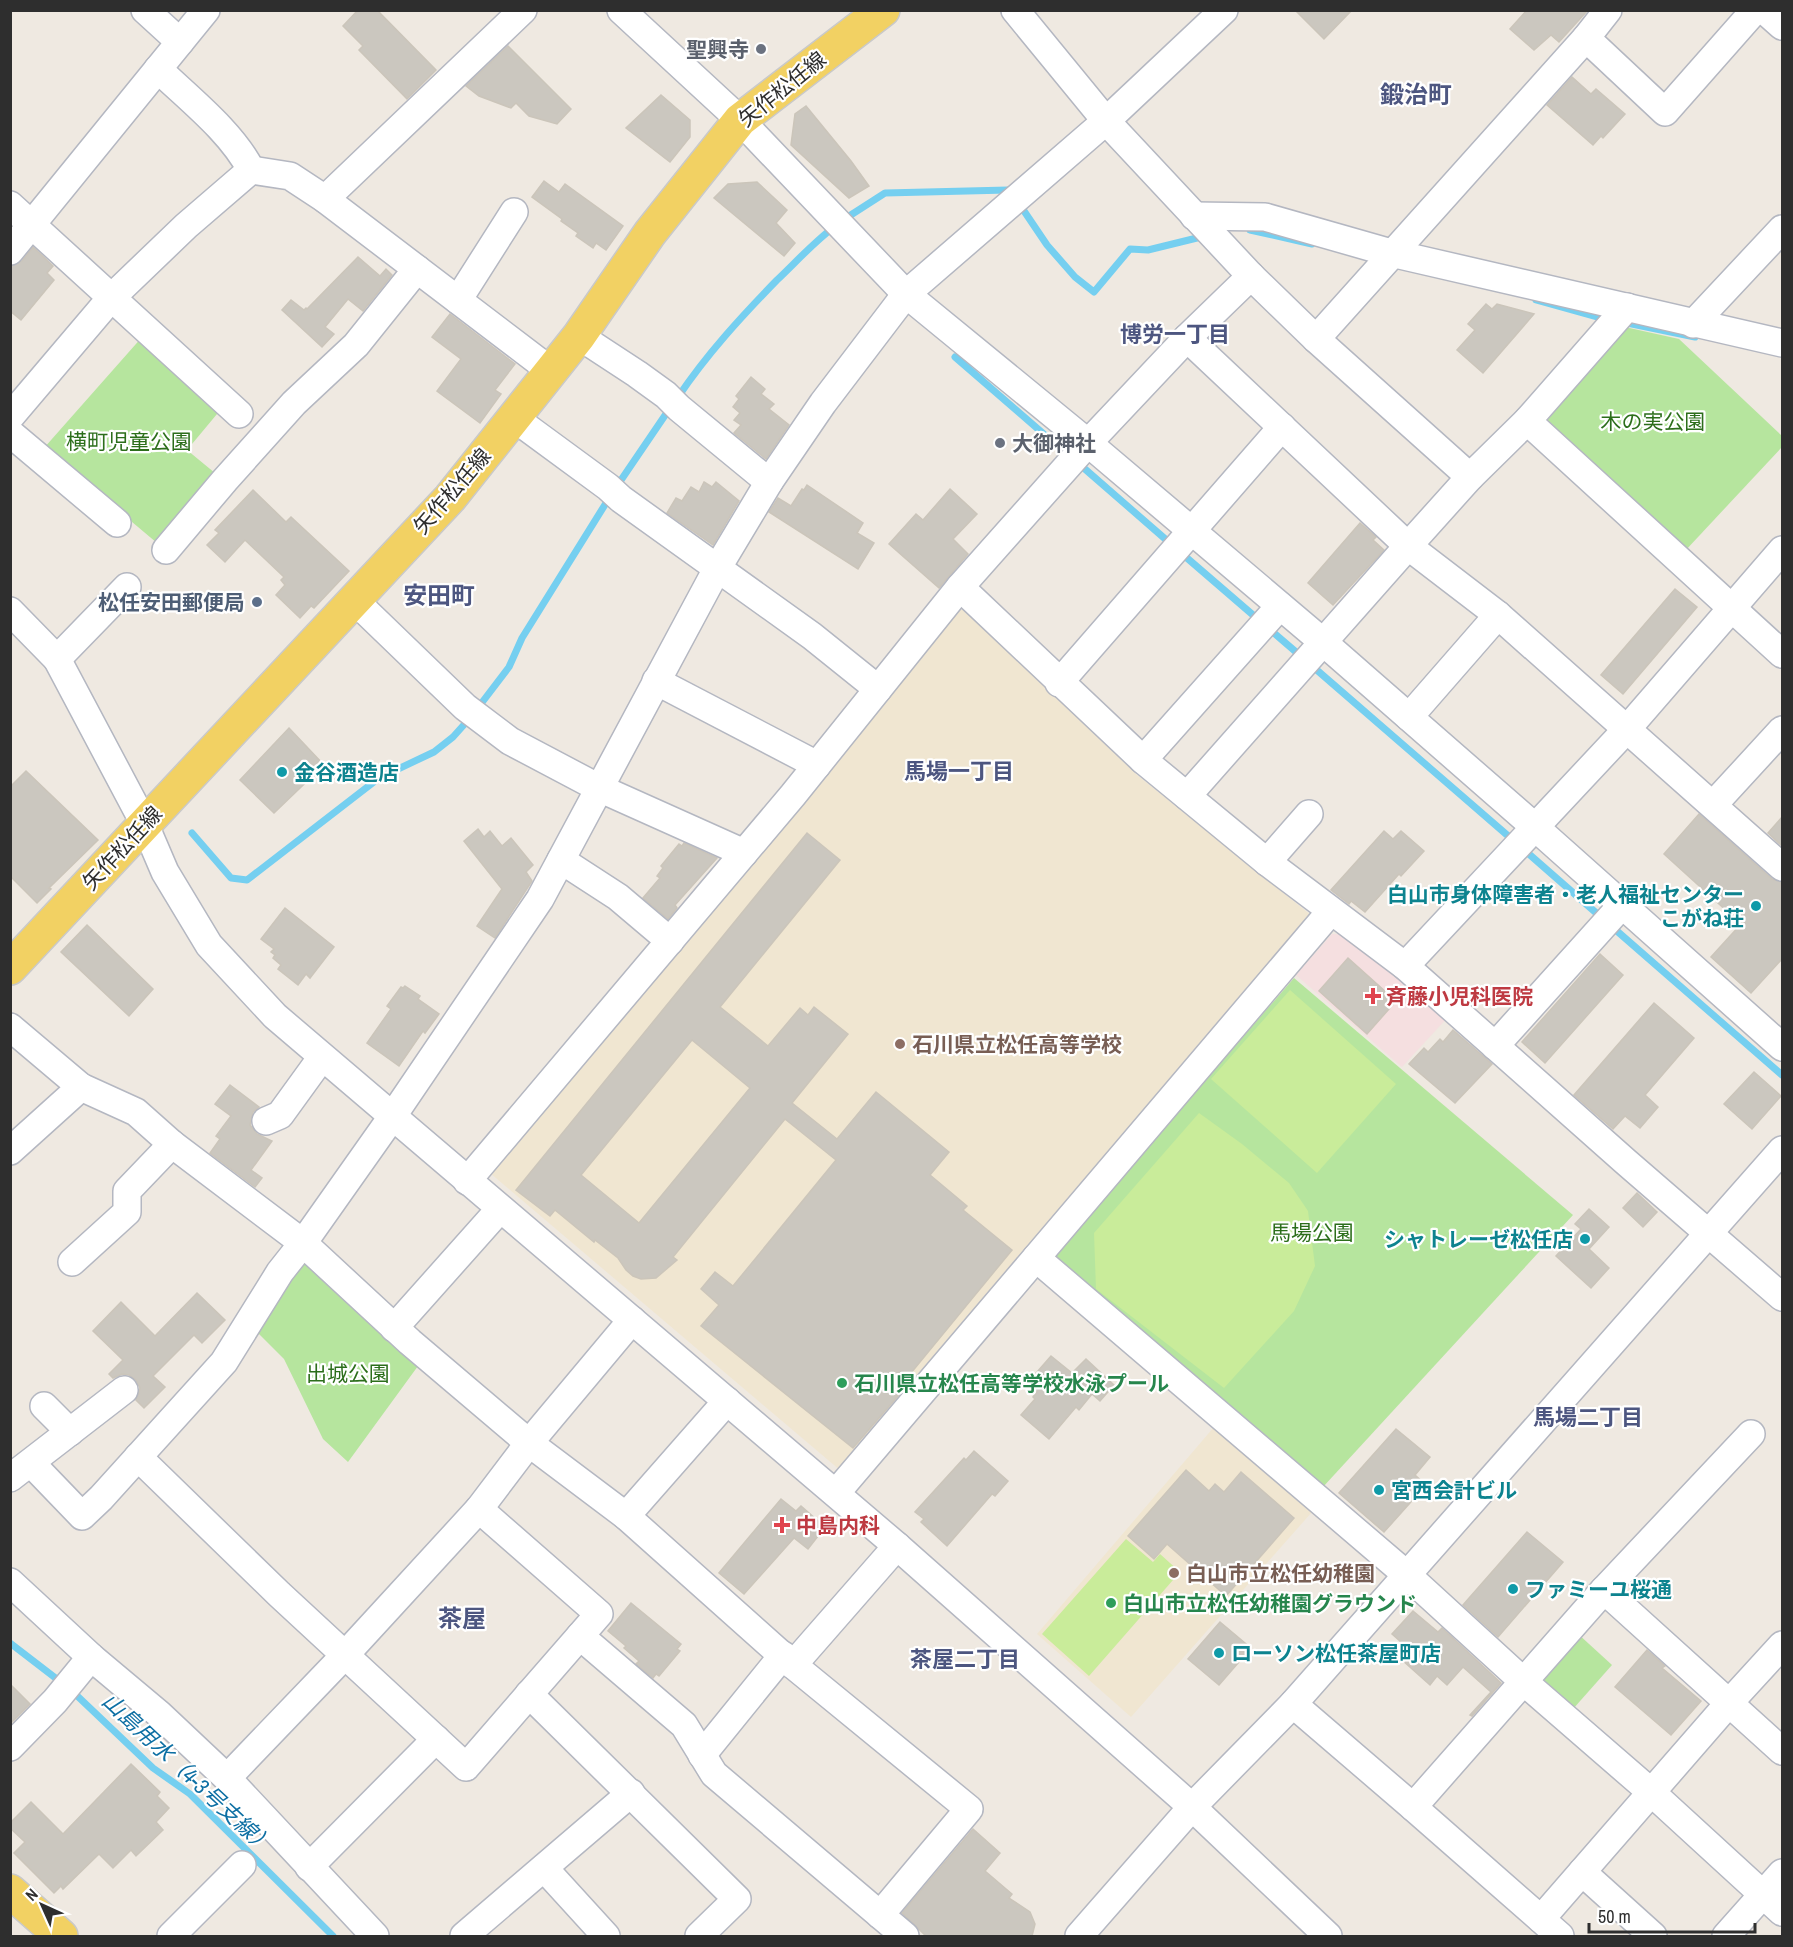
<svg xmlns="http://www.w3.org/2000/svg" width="1793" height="1947" font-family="'Archivo Narrow','Noto Sans JP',sans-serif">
<rect width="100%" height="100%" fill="#efe9e1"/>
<g fill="#f0e6d1">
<polygon points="954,610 969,610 1137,775 1312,916 841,1471 490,1173"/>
<polygon points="1214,1427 1312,1512 1131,1717 1037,1634"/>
</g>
<polygon fill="#f5dfe0" points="1332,934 1356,935 1449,1016 1402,1067 1296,975"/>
<g fill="#b6e59e">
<polygon points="1625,327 1679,339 1782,436 1782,447 1685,551 1544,419"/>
<polygon points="143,336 222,408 187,450 221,478 163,548 44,448"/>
<polygon points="1294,978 1573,1215 1323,1487 1051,1258"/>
<polygon points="294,1254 418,1366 348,1462 323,1439 284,1359 248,1323"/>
<polygon points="1577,1633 1612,1665 1573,1709 1538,1678"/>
</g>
<g fill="#c9ec9a">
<polygon points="1290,990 1396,1084 1317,1173 1211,1079"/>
<polygon points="1199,1113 1242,1144 1289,1183 1308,1211 1315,1266 1294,1311 1224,1388 1096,1289 1094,1233"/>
<polygon points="1126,1539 1153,1562 1160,1554 1180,1572 1089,1676 1042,1634"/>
</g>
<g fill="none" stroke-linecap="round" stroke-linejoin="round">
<g stroke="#75cff0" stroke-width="7">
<polyline points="1020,205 1047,245 1075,277 1094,292 1130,249 1148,250 1201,237"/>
<polyline points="843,220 885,193 1008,190 1011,194"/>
<polyline points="1250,230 1312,244"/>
<polyline points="1536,300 1597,317"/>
<polyline points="1627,323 1695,337"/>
<polyline points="955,357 1069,456"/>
<path d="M 678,397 C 707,354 741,317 777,280 C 796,262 813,243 834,227"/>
<polyline points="1078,463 1171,544"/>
<polyline points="617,486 670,408"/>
<polyline points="1180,552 1260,621"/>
<polyline points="1268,628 1303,658"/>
<polyline points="1311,665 1514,841"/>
<polyline points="477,709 509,667 522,638 611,495"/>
<polyline points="192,833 231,878 247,880 379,778 434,752 453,737 470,718"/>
<polyline points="1522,848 1602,918"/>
<polyline points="1610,925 1782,1075"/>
<polyline points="10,1643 62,1683"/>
<polyline points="71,1690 153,1768 190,1794 333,1936"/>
</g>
</g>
<g fill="#cbc7bf" stroke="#cbc5ba" stroke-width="1.5" fill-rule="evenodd">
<polygon points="358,10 377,10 436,70 407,99 359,50 363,46 343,26"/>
<polygon points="1295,10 1352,10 1324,39"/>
<polygon points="1527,10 1588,10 1559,42 1551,35 1534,50 1510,29"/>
<polygon points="508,46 571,109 557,124 529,116 516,103 511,108 479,96 466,86"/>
<polygon points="1572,77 1591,94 1596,89 1625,114 1603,138 1601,136 1593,145 1547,105"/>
<polygon points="661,95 690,120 690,137 670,162 626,128"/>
<polygon points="806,106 851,161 869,186 849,198 791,145 795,114"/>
<polygon points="544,181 559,192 565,184 623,226 606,250 596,243 593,248 576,236 578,233 561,221 562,219 532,197"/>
<polygon points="757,182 787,210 776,223 795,243 784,256 714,198 728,184"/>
<polygon points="33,247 53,266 47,273 54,280 21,320 10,311 10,266 22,261"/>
<polygon points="358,257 380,276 386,269 392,275 363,311 348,299 325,327 334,334 322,347 282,310 291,300 304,310 306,308 307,309"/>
<polygon points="1486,304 1492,309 1497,304 1534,314 1483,373 1457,350 1475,330 1468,324"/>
<polygon points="450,314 515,364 495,390 501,394 480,423 437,391 461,359 432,337"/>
<polygon points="751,377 765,389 761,394 774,404 769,409 789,425 766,459 734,433 741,425 734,420 740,413 733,407 739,399 736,396"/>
<polygon points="704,482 712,487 716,482 739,501 713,545 667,513 676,498 682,501 691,487 699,492"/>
<polygon points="807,485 863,523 857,533 874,543 858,569 769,512 778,498 791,506 802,489 804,490"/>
<polygon points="950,489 977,514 953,539 968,554 939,588 889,544 916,514 923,520"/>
<polygon points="253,490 286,522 291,517 349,571 314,608 311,606 300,618 276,595 285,585 281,580 284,577 245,540 225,562 207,545 219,533 215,530"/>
<polygon points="1360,523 1376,537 1373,540 1384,550 1333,605 1308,583"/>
<polygon points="1675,589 1697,607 1623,694 1601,675"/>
<polygon points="289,728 324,765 274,813 240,780"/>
<polygon points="26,771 98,840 49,888 51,889 37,903 10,876 10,787"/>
<polygon points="1699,814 1772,879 1782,882 1782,959 1751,993 1711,957 1741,924 1664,854"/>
<polygon points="1782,817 1782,846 1768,833"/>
<polygon points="478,829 484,837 490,831 502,846 511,838 533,865 526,872 532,881 495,938 477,926 502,889 464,841"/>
<polygon points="1384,831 1393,839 1401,831 1424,851 1401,876 1399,874 1365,912 1351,901 1349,904 1331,890"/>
<path d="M 807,833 L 840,860 L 720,1007 L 768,1046 L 800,1008 L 808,1015 L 814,1007 L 848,1034 L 792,1103 L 837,1139 L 876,1092 L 949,1152 L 930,1175 L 967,1206 L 963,1210 L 1012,1250 L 906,1379 L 910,1382 L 853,1448 L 701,1326 L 719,1305 L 701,1289 L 715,1272 L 733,1286 L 836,1160 L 785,1119 L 673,1257 L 677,1260 L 656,1278 L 641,1279 L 633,1276 L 626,1270 L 618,1258 L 595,1240 L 594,1242 L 555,1210 L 550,1216 L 516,1190 ZM 692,1040 L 750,1088 L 639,1223 L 581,1175 Z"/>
<polygon points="684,843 717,858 675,905 677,908 668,919 643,898 660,878 657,876 663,868 661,866 679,844 682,846"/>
<polygon points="285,908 334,947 310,978 306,974 298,985 278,969 281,965 273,958 275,955 271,952 274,949 261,939"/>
<polygon points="87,925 153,989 129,1016 61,952"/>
<polygon points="1600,954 1623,975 1545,1063 1522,1042"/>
<polygon points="1348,958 1396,1001 1367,1034 1319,991"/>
<polygon points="405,986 420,996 418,999 439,1014 425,1033 423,1031 399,1066 367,1043 391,1009 387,1006 401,987 403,988"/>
<polygon points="1654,1003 1694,1038 1645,1095 1658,1107 1640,1128 1625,1116 1613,1129 1574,1095"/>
<polygon points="1453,1030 1492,1064 1455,1103 1409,1064 1424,1048 1428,1052 1440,1039 1443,1042"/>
<polygon points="1754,1072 1781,1096 1752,1129 1724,1104"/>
<polygon points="230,1085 259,1107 253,1112 250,1125 257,1134 272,1141 251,1170 262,1178 255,1187 210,1153 220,1139 216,1136 231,1116 215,1104"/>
<polygon points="1637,1193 1657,1212 1643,1227 1623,1208"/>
<polygon points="1589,1209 1609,1227 1589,1249 1609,1268 1591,1288 1556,1256 1581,1229 1575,1224"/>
<polygon points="197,1293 225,1320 202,1343 194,1335 153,1376 165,1387 144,1408 136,1400 140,1388 136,1380 129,1375 122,1374 113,1378 109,1374 123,1360 93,1331 121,1302 155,1336"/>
<polygon points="1051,1356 1072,1373 1086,1359 1114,1385 1100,1401 1092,1394 1079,1410 1076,1407 1049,1439 1021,1415 1035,1399 1033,1397 1037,1392 1032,1387 1036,1383 1031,1379"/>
<polygon points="1396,1429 1430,1457 1415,1475 1426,1485 1384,1532 1339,1493"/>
<polygon points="974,1451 1008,1481 995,1496 992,1494 947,1546 921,1522 924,1519 915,1512 964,1458 966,1460"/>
<polygon points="1186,1470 1209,1491 1215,1484 1224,1492 1241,1472 1294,1518 1226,1596 1167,1544 1154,1559 1128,1536"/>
<polygon points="781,1499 796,1511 801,1506 825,1527 808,1549 794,1538 744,1594 719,1573"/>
<polygon points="1527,1532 1563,1562 1498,1637 1463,1605"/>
<polygon points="631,1603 681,1644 677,1649 680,1651 659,1676 656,1674 653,1678 636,1664 639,1661 624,1648 626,1646 608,1631"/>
<polygon points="1413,1611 1438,1632 1442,1628 1501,1683 1472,1716 1470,1715 1491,1692 1463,1667 1447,1685 1437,1676 1430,1685 1393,1652 1401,1642 1392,1634"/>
<polygon points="1220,1622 1251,1648 1219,1685 1188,1659"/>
<polygon points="1647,1650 1665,1666 1662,1668 1701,1701 1671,1735 1615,1687"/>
<polygon points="10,1684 30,1704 10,1724"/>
<polygon points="131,1764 160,1792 157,1796 169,1808 156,1822 163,1830 136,1856 131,1850 113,1868 99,1854 63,1889 61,1886 54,1893 14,1853 25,1842 10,1828 10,1823 31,1802 63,1834"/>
<polygon points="973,1829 1000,1853 985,1871 1012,1894 1009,1898 1030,1912 1035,1924 1032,1936 926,1936 902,1913"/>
</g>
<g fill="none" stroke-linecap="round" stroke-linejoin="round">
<g stroke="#b4b7c1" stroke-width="30">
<g id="minor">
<polyline points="145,10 180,42"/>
<polyline points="621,10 740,120 906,294 1088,443 1323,642 1536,828 1782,1047"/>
<polyline points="1015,10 1106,121 1251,276 1316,339 1470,477"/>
<polyline points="1764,10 1782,26"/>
<polyline points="1586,38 1665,112 1755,10"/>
<path d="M 158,69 C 188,98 232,132 251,170"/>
<polyline points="325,199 523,10"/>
<polyline points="10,205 239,414"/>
<polyline points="1194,216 1265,217 1391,253 1782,343"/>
<polyline points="10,251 206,10"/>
<polyline points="458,300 514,212"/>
<polyline points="1693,324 1782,229"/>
<polyline points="579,336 637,374 666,395 679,408 769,482"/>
<polyline points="1187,338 1408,546 1498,615 1782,867"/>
<polyline points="1316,339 1586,38 1608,10"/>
<polyline points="10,417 111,298 186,226 251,170 290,176 325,199 551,371"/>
<polyline points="514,418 608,487 621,499 812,636 878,689"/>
<polyline points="1527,421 1782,654"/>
<polyline points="10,433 117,523"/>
<polyline points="166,550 225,480 294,403 356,345 417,269"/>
<polyline points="960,587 1143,760 1267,862 1405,966 1626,1162 1782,1297"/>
<polyline points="353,599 465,707 510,741 599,788 744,853"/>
<polyline points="10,611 57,659 144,823 165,872 209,945 275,1016 897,1546 1192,1807 1328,1936"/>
<polyline points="57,659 127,587"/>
<polyline points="656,681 817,765"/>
<polyline points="1059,683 1282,427"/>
<polyline points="1409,717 1498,615"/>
<polyline points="1143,760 1280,606"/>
<polyline points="1187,796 1408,546 1470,477 1527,421 1627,307"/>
<polyline points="1713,805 1782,730"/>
<polyline points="561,860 618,897 670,941"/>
<polyline points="1267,862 1309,814"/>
<polyline points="1405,966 1627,729 1782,550"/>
<polyline points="10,1027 81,1087 136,1112 172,1144 303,1243 410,1342 529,1443 626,1516 793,1665 969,1809 880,1915"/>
<polyline points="1495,1046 1622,905"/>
<polyline points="266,1121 280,1115 322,1057"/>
<polyline points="10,1151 81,1087"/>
<polyline points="467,1181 793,795 960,587 1088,443 1187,338 1251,276"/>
<polyline points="1036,1258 1407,1575 1524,1682 1651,1792 1782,1912"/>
<polyline points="72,1262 127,1212 127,1191 172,1144"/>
<polyline points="394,1328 500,1209"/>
<polyline points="44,1406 70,1432"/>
<polyline points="138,1457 279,1594 466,1767 599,1614 479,1509"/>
<polyline points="31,1463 82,1516 101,1498 224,1362 280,1272 303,1243 392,1117 540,899 718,567 769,482 823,403 906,294 1106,121 1224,10"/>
<polyline points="10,1478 124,1390"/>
<polyline points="836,1493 1331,911"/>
<polyline points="626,1516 727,1401"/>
<polyline points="10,1582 91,1657 159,1714 227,1778 375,1936"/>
<polyline points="1604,1590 1782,1751"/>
<polyline points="580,1636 684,1725 714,1774 905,1936"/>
<polyline points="793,1665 897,1546"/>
<polyline points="529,1694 737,1899 699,1936"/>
<polyline points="1293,1704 1413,1807 1560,1936"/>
<polyline points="10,1747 55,1701 91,1657"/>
<polyline points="702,1755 783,1655"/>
<polyline points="227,1778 344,1656 479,1509 529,1443 632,1320"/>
<polyline points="1413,1807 1604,1590 1751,1434"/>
<polyline points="309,1867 436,1739"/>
<polyline points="544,1868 606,1936"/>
<polyline points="1582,1872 1653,1936"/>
<polyline points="1541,1919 1729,1703 1782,1645"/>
<polyline points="171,1936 242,1865"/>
<polyline points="464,1936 631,1793"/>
<polyline points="1079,1936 1192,1807 1293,1704 1782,1150"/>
<polyline points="1726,1936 1782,1873"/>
</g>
</g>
<g stroke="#c9c9c9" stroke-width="36">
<g id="major">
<polyline points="10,968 450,498 579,336 650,233 740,120 883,10"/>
<polyline points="10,1891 61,1936"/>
</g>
</g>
<use href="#minor" stroke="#fff" stroke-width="27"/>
<use href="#major" stroke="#f2d163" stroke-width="33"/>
</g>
<g fill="#6b7280" stroke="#fff" stroke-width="2">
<circle cx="761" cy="49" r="6"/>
<circle cx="1000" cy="443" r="6"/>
</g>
<circle fill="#5c6f8a" stroke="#fff" stroke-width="2" cx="257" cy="602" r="6"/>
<g fill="#0f9aa8" stroke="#fff" stroke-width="2">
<circle cx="282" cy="772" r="6"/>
<circle cx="1756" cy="906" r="6"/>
<circle cx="1585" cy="1239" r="6"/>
<circle cx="1379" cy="1490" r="6"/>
<circle cx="1513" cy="1589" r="6"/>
<circle cx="1219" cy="1653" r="6"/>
</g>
<g fill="#e0444e" stroke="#fff" stroke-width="2">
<path d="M1370 987h6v6h6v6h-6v6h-6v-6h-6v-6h6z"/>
<path d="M779 1516h6v6h6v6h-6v6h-6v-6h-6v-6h6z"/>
</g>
<g fill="#8d6e63" stroke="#fff" stroke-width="2">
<circle cx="900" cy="1044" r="6"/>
<circle cx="1174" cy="1573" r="6"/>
</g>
<g fill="#2e9e5b" stroke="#fff" stroke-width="2">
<circle cx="842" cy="1383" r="6"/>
<circle cx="1111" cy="1603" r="6"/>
</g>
<g text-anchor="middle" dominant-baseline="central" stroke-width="4.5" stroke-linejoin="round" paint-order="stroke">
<g font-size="21" font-weight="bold" fill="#5b616d" stroke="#fff" text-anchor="end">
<text x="749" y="49">聖興寺</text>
<text x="1012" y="443" text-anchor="start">大御神社</text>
</g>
<g font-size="21" fill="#2e2e2e" stroke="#fff">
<text transform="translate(782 89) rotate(-39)">矢作松任線</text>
<text transform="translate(452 491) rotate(-49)">矢作松任線</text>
<text transform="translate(122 848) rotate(-47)">矢作松任線</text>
</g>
<g font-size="21" fill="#2c6e1b" stroke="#fff">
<text x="1653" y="421">木の実公園</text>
<text x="129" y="441">横町児童公園</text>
<text x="1312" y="1232">馬場公園</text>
<text x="348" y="1373">出城公園</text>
</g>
<g font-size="21" font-weight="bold" fill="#4e5e75" stroke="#fff" text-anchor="end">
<text x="245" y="602">松任安田郵便局</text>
</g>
<g font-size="21" font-weight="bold" fill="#0d838f" stroke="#fff" text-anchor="start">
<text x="294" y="772">金谷酒造店</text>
<text x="1744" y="894" text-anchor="end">白山市身体障害者・老人福祉センター<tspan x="1744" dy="24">こがね荘</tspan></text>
<text x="1573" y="1239" text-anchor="end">シャトレーゼ松任店</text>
<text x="1391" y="1490">宮西会計ビル</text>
<text x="1525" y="1589">ファミーユ桜通</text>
<text x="1231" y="1653">ローソン松任茶屋町店</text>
</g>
<g font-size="21" font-weight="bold" fill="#be3a42" stroke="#fff" text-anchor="start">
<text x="1386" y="996">斉藤小児科医院</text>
<text x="796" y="1525">中島内科</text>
</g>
<g font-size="21" font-weight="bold" fill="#785e54" stroke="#fff" text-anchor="start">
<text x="912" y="1044">石川県立松任高等学校</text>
<text x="1186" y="1573">白山市立松任幼稚園</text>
</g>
<g font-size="21" font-weight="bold" fill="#27864d" stroke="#fff" text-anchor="start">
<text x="854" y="1383">石川県立松任高等学校水泳プール</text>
<text x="1123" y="1603">白山市立松任幼稚園グラウンド</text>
</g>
<g font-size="22" font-weight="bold" fill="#4d5680" stroke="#fff">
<text x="1175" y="334">博労一丁目</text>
<text x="959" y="771">馬場一丁目</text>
<text x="1588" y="1417">馬場二丁目</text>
<text x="965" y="1659">茶屋二丁目</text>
</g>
<g font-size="22" font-style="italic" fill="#0d6fa3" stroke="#fff">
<text transform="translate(188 1773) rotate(43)">山島用水（4-3号支線）</text>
</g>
<g font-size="24" font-weight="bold" fill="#4d5680" stroke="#fff">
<text x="1416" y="94">鍛治町</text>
<text x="439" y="595">安田町</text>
<text x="462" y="1618">茶屋</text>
</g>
</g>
<rect width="1793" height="1947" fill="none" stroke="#2e2e2e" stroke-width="24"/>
<g transform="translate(42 1905) rotate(315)" stroke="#ffffff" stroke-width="4.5" paint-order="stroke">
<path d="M0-4.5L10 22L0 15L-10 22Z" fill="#2e2e2e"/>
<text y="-9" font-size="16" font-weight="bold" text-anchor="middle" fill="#2e2e2e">N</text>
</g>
<path d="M1589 1923v9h166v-9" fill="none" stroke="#2e2e2e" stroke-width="3"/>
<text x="1598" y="1923" font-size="18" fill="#2e2e2e" stroke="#ffffff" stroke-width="4.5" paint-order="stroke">50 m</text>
</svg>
